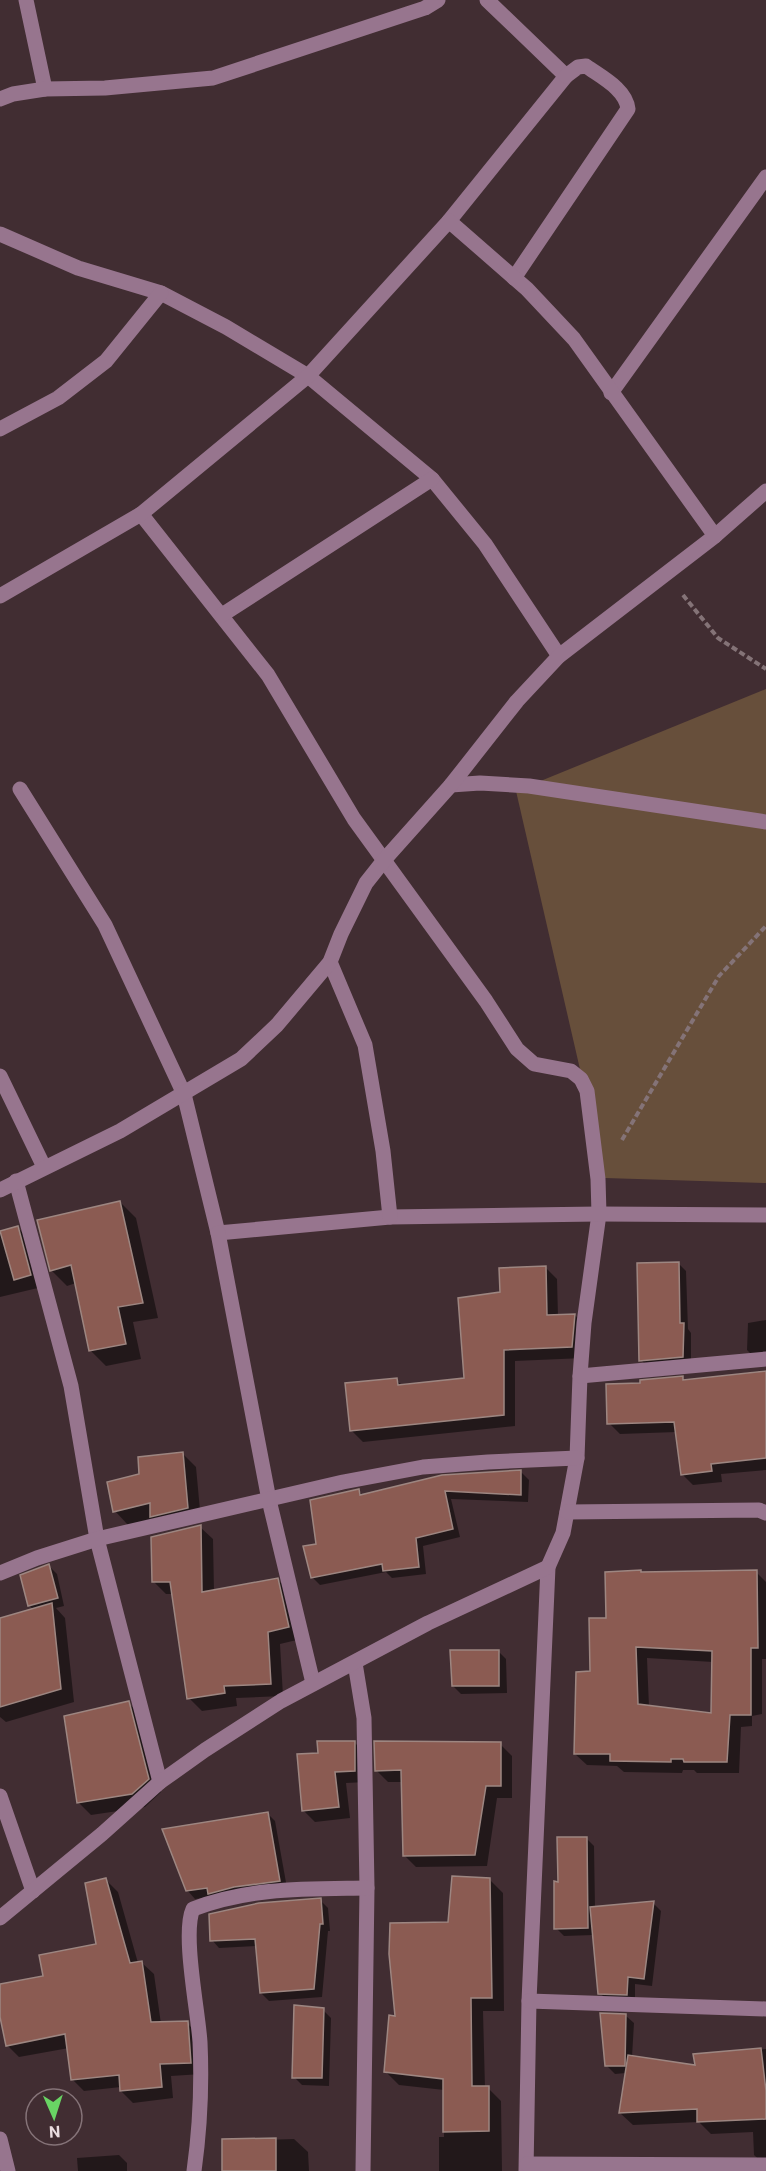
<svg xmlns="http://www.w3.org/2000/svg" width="766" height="2171" font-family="Roboto,sans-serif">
<rect width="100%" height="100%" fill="#412d32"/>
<polygon fill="#674f3b" points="766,689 766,1183 605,1178 516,791"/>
<g fill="#0007" fill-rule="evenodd">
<polygon points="120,1202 136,1218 158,1318 133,1322 141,1359 106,1366 91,1351 76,1283 67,1286 51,1270"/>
<polygon points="17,1227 29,1239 42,1287 0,1297 0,1233"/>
<polygon points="678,1263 686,1271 688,1329 691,1333 691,1364 649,1368 641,1360"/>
<polygon points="546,1268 557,1279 558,1316 575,1315 586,1327 584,1358 515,1361 515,1426 363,1442 351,1430 396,1380 403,1386 466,1379 501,1293"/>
<polygon points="766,1320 766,1361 758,1361 747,1350 748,1323"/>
<polygon points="766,1370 766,1470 721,1474 722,1482 693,1485 682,1474 677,1432 620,1434 609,1423 641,1385 683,1378 686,1381"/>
<polygon points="182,1453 196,1467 201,1521 128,1525 115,1511"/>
<polygon points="521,1472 529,1480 528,1502 451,1499 460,1537 423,1546 426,1574 392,1578 386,1572 320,1585 312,1577 317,1545 359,1491 364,1496"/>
<polygon points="200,1527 213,1539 214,1592 277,1579 290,1592 301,1639 280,1644 283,1696 236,1698 237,1706 202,1711 189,1698 173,1594 166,1594 153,1581"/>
<polygon points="49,1566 57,1574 64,1606 56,1608 65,1618 74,1702 6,1722 0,1717 0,1620 34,1610 29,1605"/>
<path d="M 756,1572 L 766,1582 L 766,1659 L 762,1659 L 762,1714 L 752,1716 L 752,1726 L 741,1727 L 739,1773 L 697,1773 L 694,1770 L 683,1770 L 682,1773 L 624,1772 L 617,1766 L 587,1765 L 575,1754 L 591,1673 L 607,1619 ZM 647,1658 L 713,1662 L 713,1714 L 649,1707 Z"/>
<polygon points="498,1651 506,1659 507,1693 461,1694 453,1686"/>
<polygon points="128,1703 142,1716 161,1792 145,1807 91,1815 78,1802"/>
<polygon points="354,1742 366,1754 366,1782 346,1783 350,1818 315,1822 303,1810 320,1754"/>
<polygon points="500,1744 512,1756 512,1798 497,1798 487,1866 416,1867 404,1855 403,1782 388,1782 376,1770"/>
<polygon points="267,1813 275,1821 287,1888 195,1899 187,1890"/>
<polygon points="586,1838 594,1846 595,1908 653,1903 661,1911 652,1986 635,1984 635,2002 608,2001 600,1993 594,1935 564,1936 556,1928 560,1883"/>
<polygon points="106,1880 118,1892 138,1963 142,1963 154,1974 161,2024 187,2023 199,2035 202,2074 171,2076 173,2098 133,2103 121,2091 121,2087 84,2091 72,2079 69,2048 19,2057 7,2045 0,2010 0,1986 45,1977 98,1945"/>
<polygon points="490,1880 503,1893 504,2011 483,2011 485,2088 488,2088 501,2101 502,2171 439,2171 439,2137 444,2137 444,2090 399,2085 385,2071 397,2017 450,1924"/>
<polygon points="320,1900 328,1908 330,1931 328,1931 322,1997 269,2001 261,1993 257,1946 219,1948 212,1940"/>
<polygon points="323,2010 331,2018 329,2086 302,2085 294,2077"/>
<polygon points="626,2016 634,2023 632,2057 696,2067 695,2055 766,2049 766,2166 754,2155 753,2132 711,2134 699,2122 633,2125 620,2113 626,2073 615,2074 607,2066"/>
<polygon points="294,2139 308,2152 309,2171 224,2171 223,2141"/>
<polygon points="119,2155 127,2163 127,2171 78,2171 77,2158"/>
</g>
<g fill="#8b5b52" stroke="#9d8681" stroke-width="1.5" fill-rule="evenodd">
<polygon points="120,1201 143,1303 118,1307 126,1344 89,1351 71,1265 50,1271 37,1220"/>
<polygon points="18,1226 31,1275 14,1280 0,1231"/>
<polygon points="679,1262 680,1323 684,1323 683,1357 639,1361 637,1263"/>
<polygon points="546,1266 547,1315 575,1314 572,1347 504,1350 504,1415 350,1431 345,1383 397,1378 398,1385 464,1378 458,1298 500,1292 499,1268"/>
<polygon points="766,1371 766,1458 711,1464 712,1471 681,1475 674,1422 607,1424 606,1384 640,1383 640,1380 683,1376 683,1380"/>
<polygon points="183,1452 188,1508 150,1517 150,1503 113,1512 107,1482 139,1474 138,1457"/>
<polygon points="521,1470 521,1495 445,1491 453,1529 416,1538 419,1567 383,1571 382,1564 311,1578 303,1546 316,1544 310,1500 359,1489 360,1495 442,1475"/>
<polygon points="201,1525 202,1592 278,1578 289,1627 268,1632 271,1684 224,1686 225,1693 187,1699 170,1582 152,1582 151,1537"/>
<polygon points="49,1564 58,1598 28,1606 20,1575"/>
<path d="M 641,1570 L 641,1572 L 757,1570 L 758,1648 L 751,1648 L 751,1715 L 730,1715 L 727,1762 L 684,1762 L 683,1759 L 671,1759 L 671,1762 L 610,1761 L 610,1754 L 574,1754 L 576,1672 L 590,1671 L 589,1618 L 606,1618 L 605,1572 ZM 636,1647 L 712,1651 L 711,1713 L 638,1704 Z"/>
<polygon points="52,1603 61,1689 0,1707 0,1618"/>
<polygon points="450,1650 499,1650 499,1686 452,1686"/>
<polygon points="129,1701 149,1779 132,1794 77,1803 64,1716"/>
<polygon points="317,1741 355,1741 355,1771 335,1772 339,1807 302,1811 297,1754 318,1753"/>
<polygon points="374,1741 501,1742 501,1786 486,1786 475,1855 403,1856 401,1770 375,1771"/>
<polygon points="268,1812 280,1881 234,1887 208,1894 207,1888 186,1891 162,1829"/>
<polygon points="557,1837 587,1837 588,1928 554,1929 554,1881 558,1882"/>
<polygon points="452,1876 490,1878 492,1998 471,1998 472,2086 489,2086 489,2131 443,2132 443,2079 384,2072 389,2015 395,2016 389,1954 390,1923 448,1922"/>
<polygon points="106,1878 130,1963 142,1961 151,2022 188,2021 191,2063 160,2064 162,2087 120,2091 119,2075 71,2080 65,2034 6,2046 0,2017 0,1984 43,1976 39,1955 96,1944 85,1883"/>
<polygon points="321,1898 323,1924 320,1924 314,1989 260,1993 255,1939 210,1941 209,1914 259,1903"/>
<polygon points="654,1901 644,1979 628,1977 627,1995 598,1994 590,1907"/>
<polygon points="294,2005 324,2008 322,2078 292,2078"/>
<polygon points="600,2013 626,2014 625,2066 605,2066"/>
<polygon points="761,2048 766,2091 766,2119 697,2122 697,2109 619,2113 628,2055 695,2065 693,2054"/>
<polygon points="276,2138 276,2171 222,2171 222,2139"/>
</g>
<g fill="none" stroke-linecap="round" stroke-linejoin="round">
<g stroke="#847377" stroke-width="4" stroke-dasharray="6 3" stroke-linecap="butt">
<polyline points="683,595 718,638 766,669"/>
<polyline points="622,1140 719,976 766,926"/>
</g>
<g stroke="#97758e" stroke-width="15">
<polyline points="26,0 45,89"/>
<polyline points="0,99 13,94 45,89 105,88 213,78 425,8 438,0"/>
<polyline points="449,221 566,76 487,0"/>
<polyline points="0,234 78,268 161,293 226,327 308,376 432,479 485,544 559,656"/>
<path d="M 514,278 L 628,109 C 626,89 601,77 586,66 L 578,67 L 566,76"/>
<polyline points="611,393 766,177"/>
<polyline points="0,429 58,398 106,361 161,293"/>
<polyline points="141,514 268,675 354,819 486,1001 517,1049 534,1064 571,1071 581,1079 587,1091 598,1179 599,1214 584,1323 580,1376 577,1458 563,1533 548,1567 529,2001 526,2171"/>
<polyline points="0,596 141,514 308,376 449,221 527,289 574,339 715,536"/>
<polyline points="222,615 432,479"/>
<polyline points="451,785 480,783 529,786 766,822"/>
<polyline points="20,789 105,925 184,1094 218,1233 390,1217 599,1214 766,1215"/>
<polyline points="330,962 365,1045 383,1151 390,1217"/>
<polyline points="0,1076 44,1167"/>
<polyline points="16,1181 71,1386 97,1539 160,1782"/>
<polyline points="0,1190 120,1131 241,1059 277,1025 330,962 341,934 366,883 385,859 451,785 517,701 559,656 715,536 766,491"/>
<polyline points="218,1233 269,1500 313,1683"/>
<polyline points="580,1376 766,1359"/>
<polyline points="567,1512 759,1510 766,1513"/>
<polyline points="0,1573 37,1558 97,1539 343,1482 423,1467 488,1462 577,1458"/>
<polyline points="355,1663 364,1718 367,1888 363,2171"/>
<polyline points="0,1796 33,1891"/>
<polyline points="0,1918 102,1834 160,1782 205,1750 281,1701 428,1623 548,1567"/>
<polyline points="529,2001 766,2009"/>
<polyline points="0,2139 8,2171"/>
<polyline points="527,2164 766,2165"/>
<path d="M 194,2171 C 200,2128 202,2085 200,2042 C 198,2011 182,1933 193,1909 C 250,1887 307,1889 367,1888"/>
</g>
</g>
<g transform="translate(54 2117) rotate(177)"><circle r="28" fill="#412d32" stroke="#857378" stroke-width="1.5"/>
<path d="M0-4.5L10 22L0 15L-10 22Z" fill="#69d464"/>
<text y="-9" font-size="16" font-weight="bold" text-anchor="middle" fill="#eadde0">N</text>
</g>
</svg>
